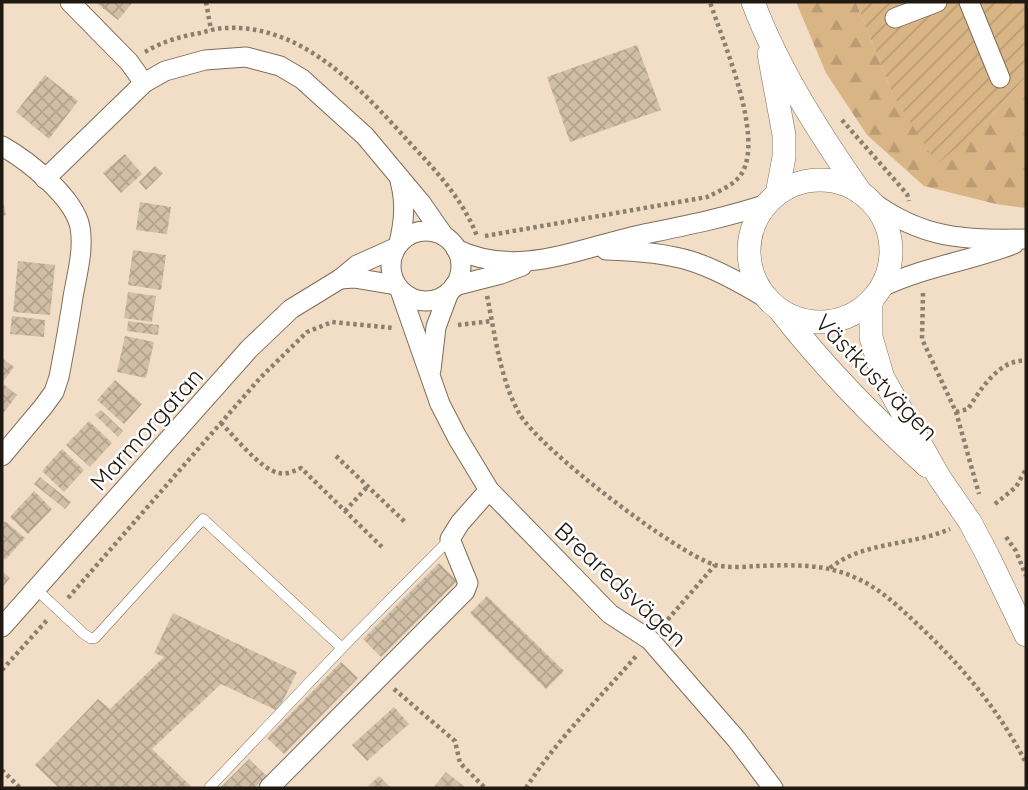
<svg xmlns="http://www.w3.org/2000/svg" width="1028" height="790" font-family="Quicksand,sans-serif">
<defs>
<pattern id="forest-firs" width="22" height="20" patternUnits="userSpaceOnUse" patternTransform="scale(1.75)"><rect width="22" height="20" fill="#d9b586"/><path d="M5 1l3.5 6h-7zM16 11l3.5 6h-7z" fill="#ba9b73"/></pattern>
<pattern id="garden-furrows" width="10" height="10" patternUnits="userSpaceOnUse" patternTransform="scale(1.75)"><rect width="10" height="10" fill="#d9b586"/><path d="M-1 1l2-2M0 10L10 0M9 11l2-2" fill="none" stroke="#ba9b73"/></pattern>
<pattern id="building-cross-hatch" width="8" height="8" patternUnits="userSpaceOnUse" patternTransform="scale(1.75)"><rect width="8" height="8" fill="#d1bea6"/><path d="M0 0l8 8M0 8l8-8" fill="none" stroke="#b3a38e"/></pattern>
</defs>
<rect width="100%" height="100%" fill="#f2dec6"/>
<polygon fill="url(#forest-firs)" points="796,2 856,2 893,95 984,125 1026,76 1026,208 996,204 924,186 867,135 826,73"/>
<polygon fill="url(#garden-furrows)" points="856,2 1026,2 1026,76 984,125 937,164 893,95"/>
<g fill="url(#building-cross-hatch)">
<polygon points="95,2 133,2 118,20"/>
<polygon points="637,45 661,110 570,142 547,77"/>
<polygon points="45,75 78,101 49,139 16,112"/>
<polygon points="125,154 142,174 121,193 103,173"/>
<polygon points="155,166 163,173 146,190 139,182"/>
<polygon points="2,197 6,215 2,216"/>
<polygon points="140,202 171,207 167,234 136,230"/>
<polygon points="133,250 166,255 161,290 128,285"/>
<polygon points="18,261 55,265 50,315 13,312"/>
<polygon points="128,292 156,296 152,322 124,318"/>
<polygon points="12,316 45,320 44,337 10,334"/>
<polygon points="128,321 159,325 158,335 127,331"/>
<polygon points="125,336 154,342 146,378 117,372"/>
<polygon points="2,358 14,367 2,383 17,395 2,415"/>
<polygon points="115,380 142,404 124,424 97,400"/>
<polygon points="101,410 123,431 118,437 95,415"/>
<polygon points="89,421 112,443 90,467 66,445"/>
<polygon points="62,449 84,470 64,492 42,471"/>
<polygon points="40,477 71,502 65,509 34,484"/>
<polygon points="34,491 52,509 28,534 10,517"/>
<polygon points="5,521 25,538 5,560 2,557 2,525"/>
<polygon points="439,563 457,581 381,657 363,639"/>
<polygon points="2,571 10,578 2,588"/>
<polygon points="487,596 564,671 546,689 470,613"/>
<polygon points="173,613 297,672 278,711 221,684 152,749 193,788 59,788 35,765 98,699 110,709 164,657 154,653"/>
<polygon points="341,662 358,678 284,754 267,738"/>
<polygon points="394,707 409,724 367,761 352,745"/>
<polygon points="249,759 267,776 254,788 220,788"/>
<polygon points="446,772 465,787 464,788 433,788"/>
<polygon points="379,776 391,788 366,788"/>
</g>
<g fill="none" stroke-linecap="round" stroke-linejoin="round">
<g stroke="#7e6d57" stroke-width="11">
<g id="service">
<polyline points="36,589 84,634 90,638 95,638 203,519 342,648 450,539"/>
<polyline points="209,788 342,648"/>
</g>
</g>
<g stroke="#7e6d57" stroke-width="21">
<g id="minor">
<polyline points="70,2 129,62 144,83"/>
<polyline points="969,2 1000,78"/>
<polyline points="895,18 937,2"/>
<path d="M 2,146 C 27,160 74,197 80,227 C 84,250 77,274 73,297 C 69,324 64,351 59,377 L 54,392 L 43,407 L 2,456"/>
<polyline points="45,179 144,83 165,71 205,60 246,57 280,66 302,79 365,136 421,203 444,236"/>
<path d="M 871,201 C 923,239 963,240 1026,239"/>
<circle cx="426" cy="266" r="35"/>
<path d="M 399,243 C 404,222 406,203 400,181"/>
<path d="M 456,249 C 518,279 579,248 640,235 C 683,226 725,218 767,204"/>
<path d="M 606,250 C 679,252 705,261 766,298"/>
<polyline points="340,279 354,278 396,285"/>
<polyline points="454,286 501,274 522,266"/>
<path d="M 882,287 C 924,267 970,261 1014,244"/>
<polyline points="400,290 440,404 457,437 489,490 610,614 650,640 737,740 773,788"/>
<polyline points="431,370 436,327 449,292"/>
<polyline points="2,627 249,349 291,309 340,279 357,265 395,248"/>
<polyline points="269,788 465,591 468,583 450,539 460,523 489,490"/>
</g>
</g>
<g stroke="#7e6d57" stroke-width="24">
<g id="tertiary">
<path d="M 753,2 C 778,69 820,134 861,193"/>
<polyline points="769,54 784,135 784,157 777,194"/>
<circle cx="820" cy="251" r="71"/>
<polyline points="871,301 871,337 883,378 939,477 970,522 988,556 1026,635"/>
<path d="M 782,313 C 825,368 875,419 927,466"/>
</g>
</g>
<g stroke="#8d7f6f" stroke-width="4.5" stroke-dasharray="3.5 3.5" stroke-linecap="butt">
<polyline points="206,2 211,30"/>
<path d="M 145,52 C 161,42 182,36 200,33 C 208,31 217,28 226,28 C 303,24 362,90 409,142 C 436,171 462,198 477,236"/>
<polyline points="842,120 907,194 909,201"/>
<path d="M 485,236 L 707,197 C 719,191 735,185 742,173 C 764,135 723,42 710,2"/>
<polyline points="923,293 922,339 956,412 979,494"/>
<path d="M 487,296 C 495,334 500,379 519,413 C 539,449 676,553 715,565 C 728,568 744,567 757,566 C 791,565 824,563 856,578 C 879,588 897,605 915,622 C 960,664 998,708 1026,763"/>
<polyline points="458,325 492,321"/>
<path d="M 956,412 L 968,409 C 980,390 1000,358 1026,361"/>
<path d="M 221,423 C 234,436 261,470 279,473 C 287,475 294,471 301,468 L 384,549"/>
<polyline points="336,456 405,522"/>
<polyline points="995,504 1016,487 1026,469"/>
<polyline points="345,511 368,486"/>
<polyline points="1006,537 1016,551 1026,576"/>
<path d="M 830,568 C 864,541 911,546 950,529"/>
<polyline points="68,598 261,377 307,332 332,322 394,328"/>
<polyline points="663,625 715,565"/>
<polyline points="2,670 48,619"/>
<polyline points="394,689 455,741 460,763 485,788"/>
<polyline points="2,770 20,788"/>
<path d="M 526,788 C 557,739 599,699 637,655"/>
</g>
<use href="#service" stroke="#fff" stroke-width="10"/>
<use href="#minor" stroke="#fff" stroke-width="19"/>
<use href="#tertiary" stroke="#fff" stroke-width="23"/>
</g>
<g text-anchor="middle" dominant-baseline="central" stroke-width="5" stroke-linejoin="round" paint-order="stroke">
<g font-size="24" fill="#201911" stroke="#fff">
<text transform="translate(877 377) rotate(46)">Västkustvägen</text>
<text transform="translate(146 429) rotate(-48)">Marmorgatan</text>
<text transform="translate(621 584) rotate(43)">Brearedsvägen</text>
</g>
</g>
<rect width="1028" height="790" fill="none" stroke="#201911" stroke-width="7"/>
</svg>
